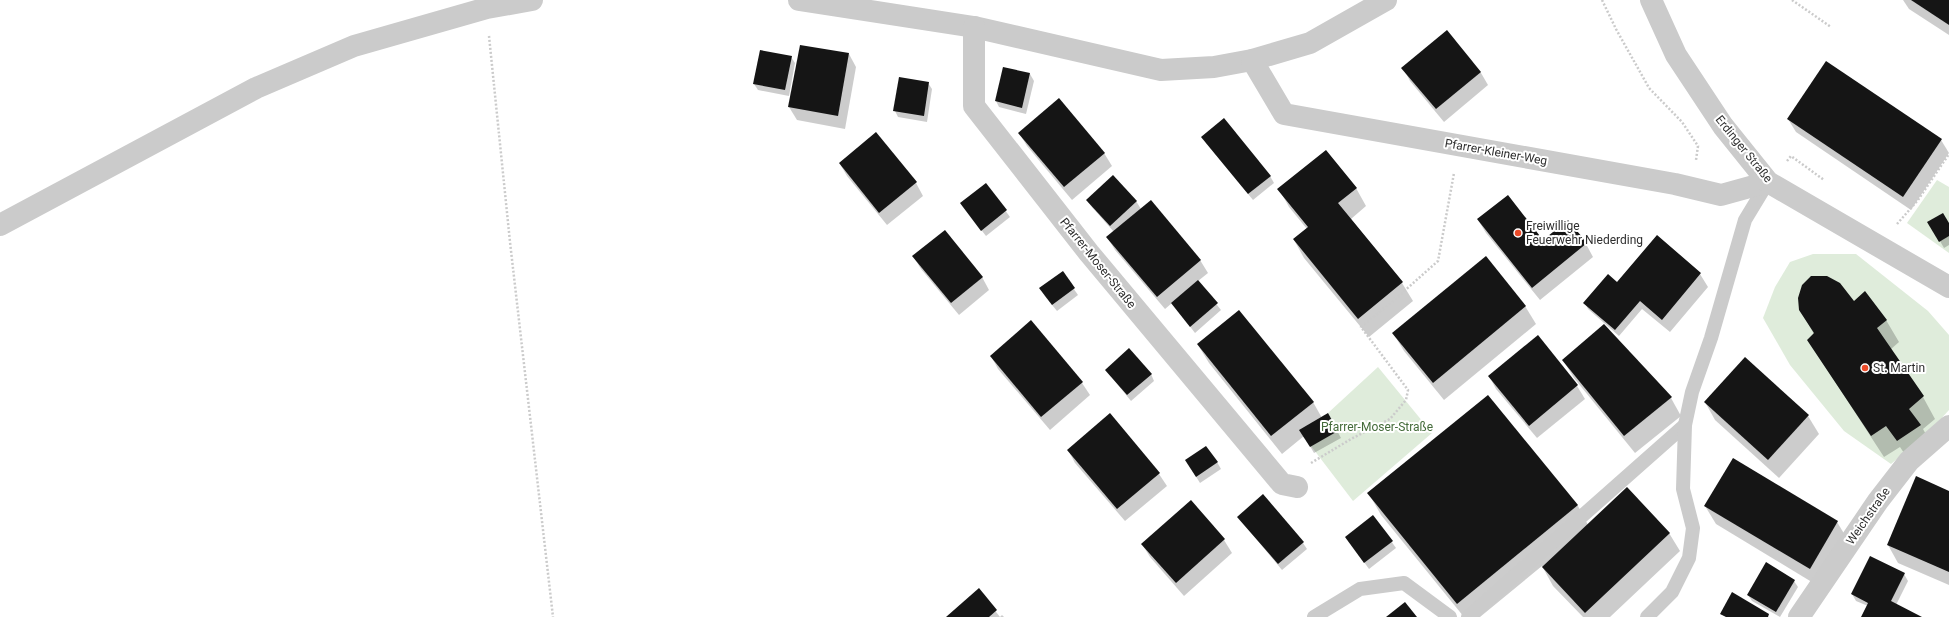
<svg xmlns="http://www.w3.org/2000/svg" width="1949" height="617" font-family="Roboto,sans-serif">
<rect width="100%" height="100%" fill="#fff"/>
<g fill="#dfecdb">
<polygon points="1937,180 1949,187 1949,253 1907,223"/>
<polygon points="1813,254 1856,254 1928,311 1949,335 1949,410 1928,433 1891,464 1844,431 1790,365 1763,318 1775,287 1790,262"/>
<polygon points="1378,367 1432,433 1353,501 1311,446 1338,431 1328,413"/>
</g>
<g fill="#0003">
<polygon points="1903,0 1949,0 1949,35 1909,9"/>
<polygon points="1447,32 1481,73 1488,85 1444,122 1410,81 1403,68"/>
<polygon points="801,46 849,54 856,67 845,129 797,120 789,107"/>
<polygon points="791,57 795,63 789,96 758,90 754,84"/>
<polygon points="1003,68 1030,74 1034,81 1026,114 999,107 996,101"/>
<polygon points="928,83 932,89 927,122 898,117 895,111"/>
<polygon points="1788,119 1941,140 1949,153 1911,210 1796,132"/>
<polygon points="1019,133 1104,153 1112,166 1072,200 1027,146"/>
<polygon points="1206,143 1270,176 1274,183 1253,200"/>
<polygon points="840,164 916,183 923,196 887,225 847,176"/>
<polygon points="986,184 1010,217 986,236 961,204"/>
<polygon points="1356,188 1366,206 1351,219 1402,283 1413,301 1369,337 1304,258 1294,240 1307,229 1289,207 1279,189"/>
<polygon points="1087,200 1136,201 1141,209 1200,260 1208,273 1198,281 1221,310 1195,333 1172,303 1165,309 1115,250 1107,237 1114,232 1091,206"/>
<polygon points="1478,220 1543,241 1586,244 1593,257 1540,300 1486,233"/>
<polygon points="1929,222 1949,225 1949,245 1944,248"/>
<polygon points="1657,236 1700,274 1708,287 1670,332 1642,309 1619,336 1588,309 1585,303 1617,283"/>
<polygon points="913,256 982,277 989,290 959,315 921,269"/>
<polygon points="1062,272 1078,295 1057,311 1044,295"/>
<polygon points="1854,302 1886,320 1899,342 1890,350 1923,397 1935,419 1923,429 1933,447 1910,462 1900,447 1884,457 1808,340 1814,334 1800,310"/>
<polygon points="1525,306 1536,324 1444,400 1404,351 1393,333"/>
<polygon points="1604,325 1671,398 1681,416 1635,453 1574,378 1563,360"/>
<polygon points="1538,337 1577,386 1585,399 1537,438 1496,389 1489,376"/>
<polygon points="1198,345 1313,402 1322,418 1328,414 1341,438 1314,453 1304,436 1282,454 1209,363"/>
<polygon points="991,356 1082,383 1090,395 1050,430 998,369"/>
<polygon points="1106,370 1151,374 1154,381 1131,401"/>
<polygon points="1488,396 1578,506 1588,525 1669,533 1680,551 1610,617 1583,617 1553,586 1542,566 1480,617 1464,617 1381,515 1369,494"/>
<polygon points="1705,402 1808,416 1819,434 1779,478 1715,420"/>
<polygon points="1068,450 1159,474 1167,486 1125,521 1075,463"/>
<polygon points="1217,462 1221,469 1200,483 1190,467"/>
<polygon points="1949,492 1949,585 1898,563 1888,545"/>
<polygon points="1191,501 1224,540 1232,553 1184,596 1150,557 1142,544"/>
<polygon points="1705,506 1837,522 1848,540 1820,587 1716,524"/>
<polygon points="1373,516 1396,548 1369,569 1346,537"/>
<polygon points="1238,517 1303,543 1307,549 1282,570"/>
<polygon points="1904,574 1908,581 1896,605 1920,617 1862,617 1868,606 1856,601 1852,594"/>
<polygon points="1794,581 1798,587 1780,617 1752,601 1748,595"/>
<polygon points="979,590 1000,617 1002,615 1004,617 947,617"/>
</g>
<g fill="#151515">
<polygon points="1911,0 1949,0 1949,25"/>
<polygon points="1447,30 1481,72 1436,109 1401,68"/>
<polygon points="800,45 849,53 838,116 788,107"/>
<polygon points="760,50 792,56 785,90 753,84"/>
<polygon points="1826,61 1942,139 1903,197 1787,119"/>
<polygon points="1003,67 1030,73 1022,108 995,101"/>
<polygon points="899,77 929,82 924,116 893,111"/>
<polygon points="1059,98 1105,153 1064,187 1018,133"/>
<polygon points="1224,118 1271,176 1248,194 1201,137"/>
<polygon points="876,132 917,182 879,213 839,163"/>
<polygon points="1326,150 1357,188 1338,203 1403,282 1358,319 1293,239 1308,227 1277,189"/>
<polygon points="1113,175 1137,201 1110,226 1086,200"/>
<polygon points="986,183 1007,210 981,231 960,203"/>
<polygon points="1508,195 1543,240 1568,220 1587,243 1532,288 1477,219"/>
<polygon points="1151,200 1201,260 1157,297 1106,237"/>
<polygon points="1943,213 1949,223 1949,236 1939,242 1927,222"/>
<polygon points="945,230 983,277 951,303 912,256"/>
<polygon points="1657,235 1701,273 1662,320 1640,301 1615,330 1583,303 1608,274 1617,282"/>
<polygon points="1486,256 1526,306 1433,383 1392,333"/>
<polygon points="1063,271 1075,288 1052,305 1039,288"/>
<polygon points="1811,276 1827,276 1840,283 1854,301 1865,291 1887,320 1877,328 1924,396 1909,409 1921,425 1897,441 1886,426 1871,436 1807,340 1814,333 1799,310 1798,298 1802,285"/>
<polygon points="1198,280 1218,303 1190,327 1171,303"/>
<polygon points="1239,310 1314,402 1271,436 1197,344"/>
<polygon points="1031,320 1083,382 1041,417 990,356"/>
<polygon points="1604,324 1672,397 1624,436 1562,360"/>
<polygon points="1538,335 1578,385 1529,426 1488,376"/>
<polygon points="1129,348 1152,374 1127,395 1105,370"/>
<polygon points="1745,357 1809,415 1768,460 1704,402"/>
<polygon points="1488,395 1578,505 1457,604 1367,493"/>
<polygon points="1110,413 1160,473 1117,509 1067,450"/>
<polygon points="1328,413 1338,431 1310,447 1299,430"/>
<polygon points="1206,446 1218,462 1196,477 1185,460"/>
<polygon points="1733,458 1838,521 1810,569 1704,506"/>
<polygon points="1916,476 1949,491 1949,572 1887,545"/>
<polygon points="1627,487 1670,533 1585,613 1542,567"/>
<polygon points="1263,494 1304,542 1278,564 1237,517"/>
<polygon points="1191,500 1225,539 1176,583 1141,544"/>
<polygon points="1373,515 1393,541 1364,563 1345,537"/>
<polygon points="1870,556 1905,573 1891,601 1922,617 1861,617 1868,603 1851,594"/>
<polygon points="1766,562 1795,580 1776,612 1747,595"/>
<polygon points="979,588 997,610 989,617 946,617"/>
<polygon points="1732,592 1769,614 1768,617 1726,617 1720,614"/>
<polygon points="1405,602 1417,617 1386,617"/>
</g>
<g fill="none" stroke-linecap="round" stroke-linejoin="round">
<g stroke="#cbcbcb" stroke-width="2.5" stroke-dasharray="2 2" stroke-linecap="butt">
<polyline points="1602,0 1616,29 1649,88 1682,122 1698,146 1696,160"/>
<polyline points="1792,0 1831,27"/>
<polyline points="489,36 510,242 553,617"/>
<polyline points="1787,161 1791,156 1824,180"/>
<polyline points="1897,224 1918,200 1949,154"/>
<polyline points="1311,463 1351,439 1390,419 1406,400 1408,390 1361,327 1393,301 1438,261 1454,173"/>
</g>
<g stroke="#cbcbcb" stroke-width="14">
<polyline points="1314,617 1360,589 1404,583 1450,617"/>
<polyline points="1468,617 1685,425"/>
<polyline points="1647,617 1672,592 1689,558 1693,528 1683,489 1685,425 1692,392 1711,338 1745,220 1768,182"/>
</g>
<g stroke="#cbcbcb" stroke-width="22">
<polyline points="799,0 974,27 1161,70 1214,67 1252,60 1310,43 1386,0"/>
<polyline points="974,27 974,106 1089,253 1282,484 1297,487"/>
<polyline points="1252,60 1284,114 1675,184 1721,195 1768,182"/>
<polyline points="0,225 256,88 354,46 487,8 532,0"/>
<polyline points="1799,617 1878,501 1909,461 1949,426"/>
</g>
<polyline stroke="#cbcbcb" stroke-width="22" points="1651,0 1676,55 1723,126 1768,182 1949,287"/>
</g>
<g fill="#eb4b29" stroke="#fff" stroke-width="1.5">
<circle cx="1518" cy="233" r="4"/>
<circle cx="1865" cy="368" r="4"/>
</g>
<g text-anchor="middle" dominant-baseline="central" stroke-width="4" stroke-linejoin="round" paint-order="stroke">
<g font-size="12" fill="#2e2e2e" stroke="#fff">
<text transform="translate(1744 149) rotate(51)">Erdinger Straße</text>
<text transform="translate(1496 152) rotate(10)">Pfarrer-Kleiner-Weg</text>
<text transform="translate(1098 263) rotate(51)">Pfarrer-Moser-Straße</text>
<text transform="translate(1868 516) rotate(-55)">Weichstraße</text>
</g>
<g font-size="12" fill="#2e2e2e" stroke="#fff" text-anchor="start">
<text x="1526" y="226">Freiwillige<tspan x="1526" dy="14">Feuerwehr Niederding</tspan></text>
<text x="1873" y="368">St. Martin</text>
</g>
<g font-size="12" fill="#446b3a" stroke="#fff">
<text x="1377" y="427">Pfarrer-Moser-Straße</text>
</g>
</g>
</svg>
